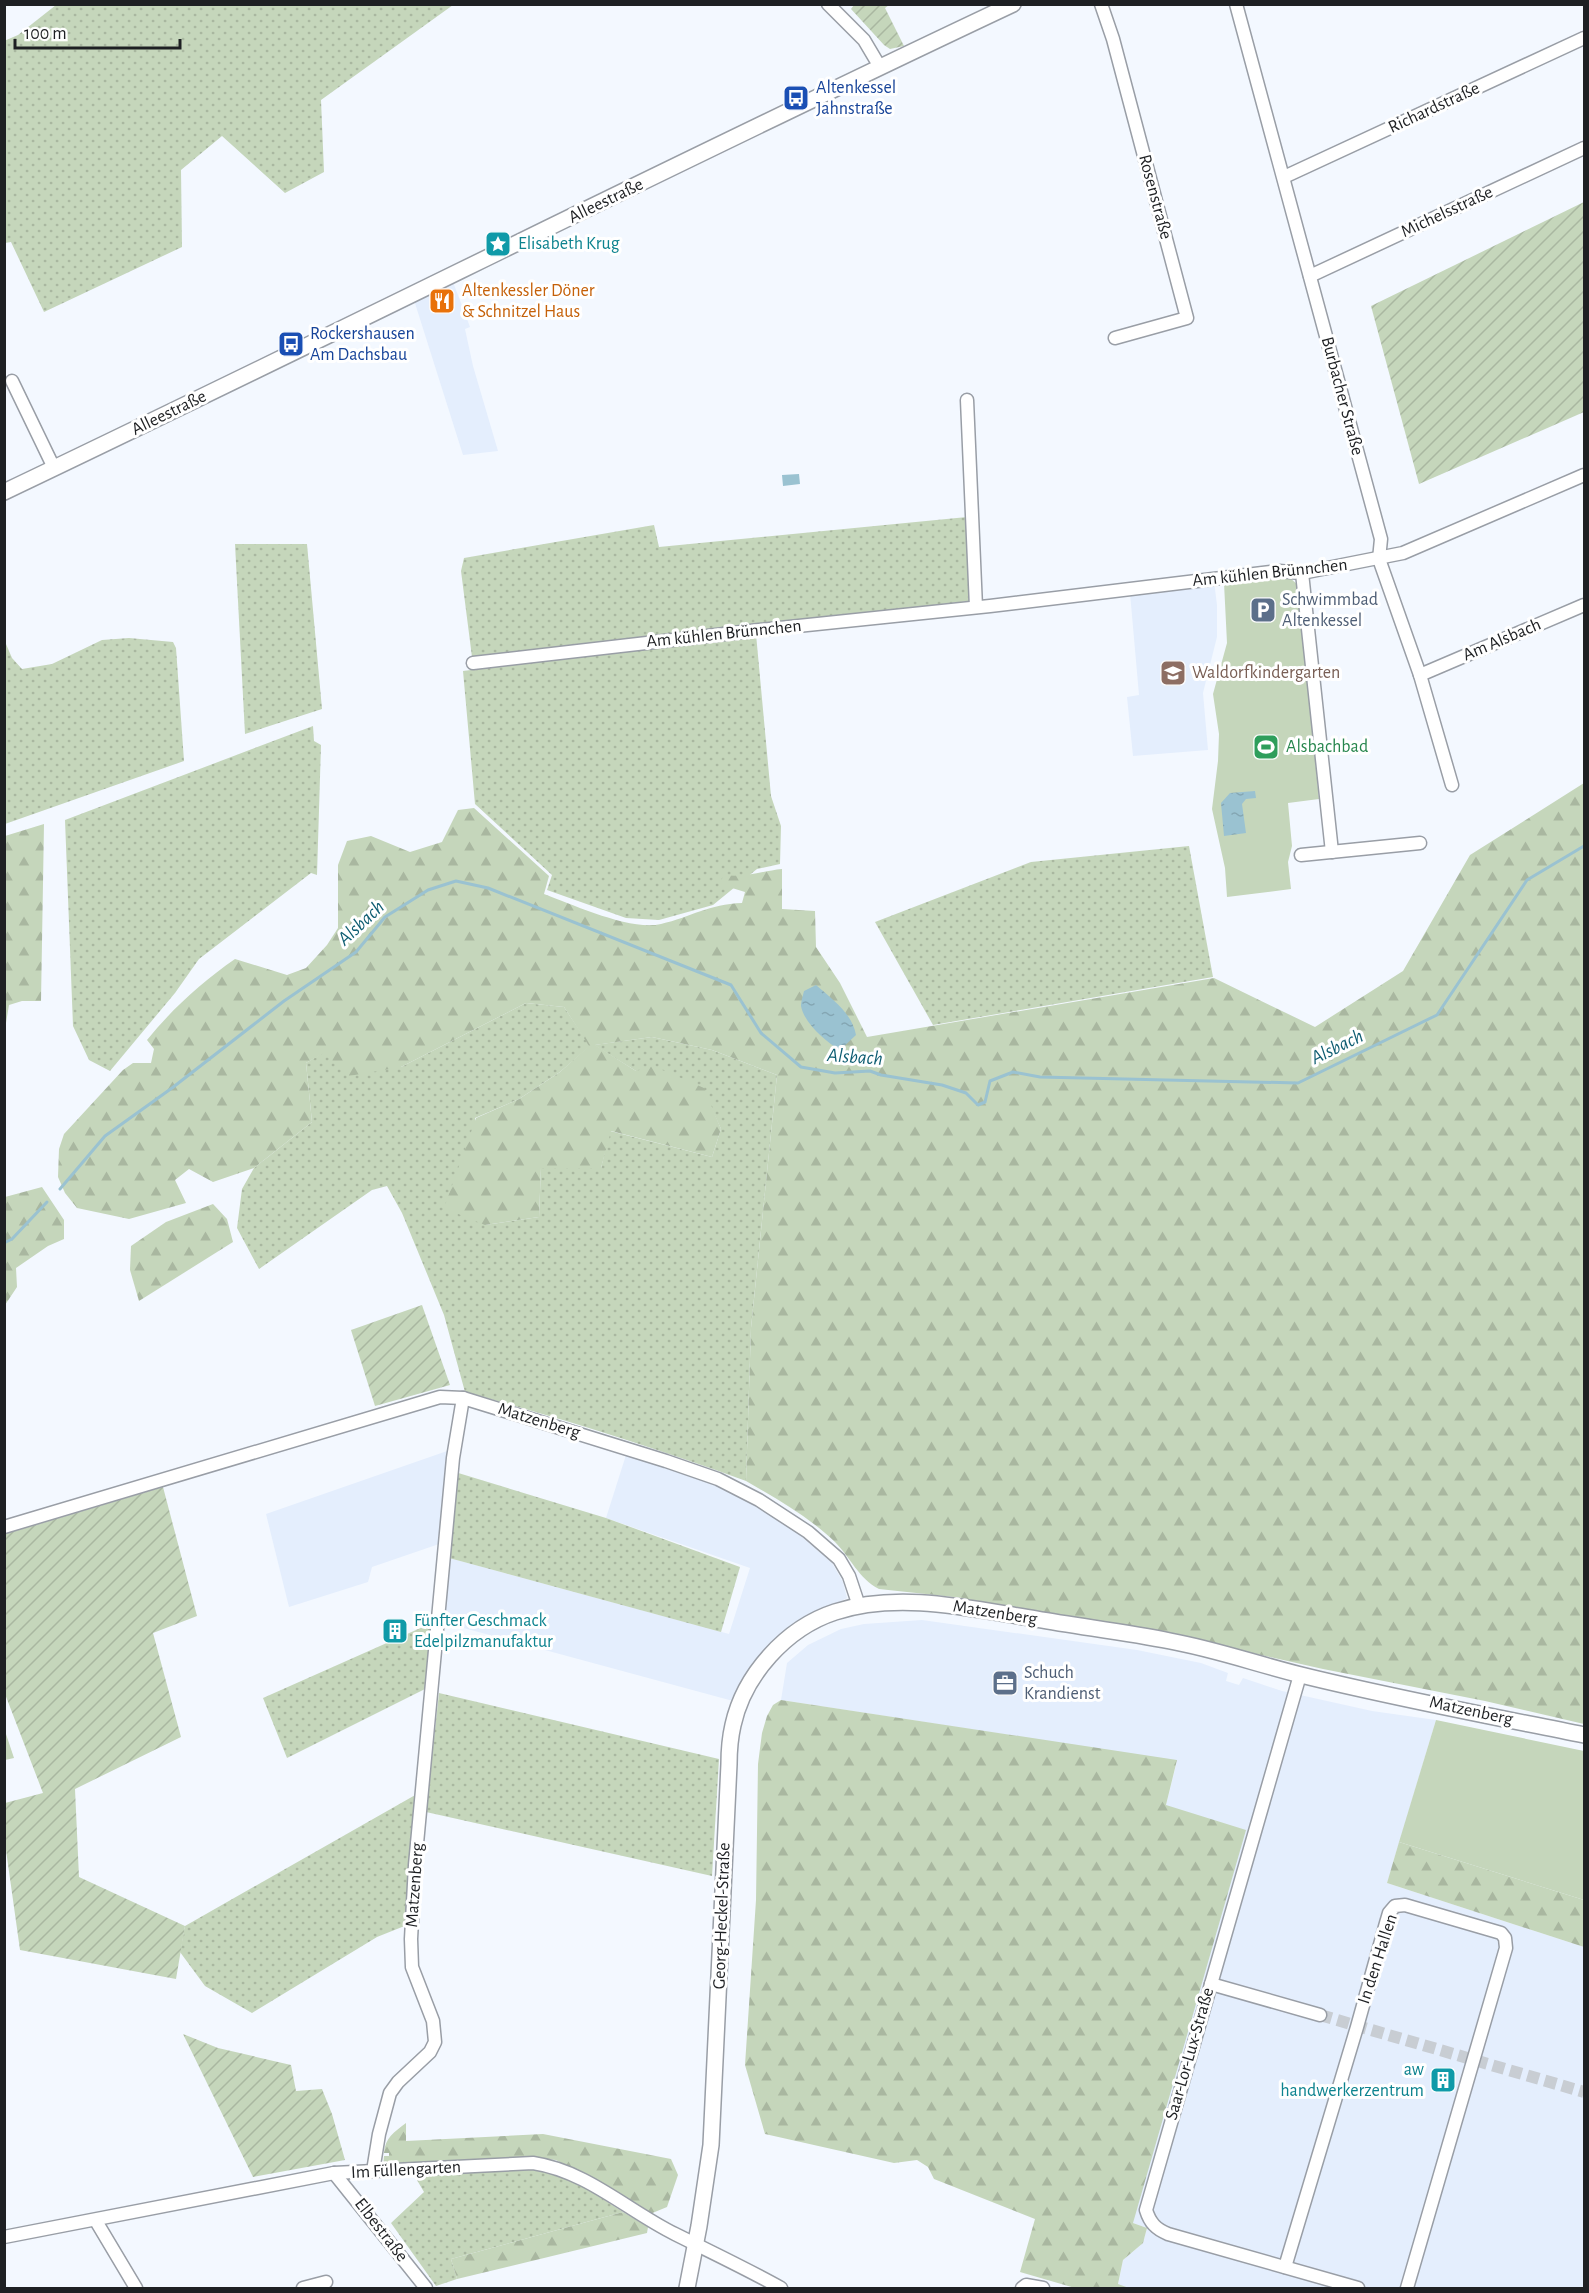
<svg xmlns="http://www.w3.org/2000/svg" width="1589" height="2293" font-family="'Alegreya Sans',sans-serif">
<defs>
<pattern id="grass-dots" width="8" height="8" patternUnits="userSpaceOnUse" patternTransform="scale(1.5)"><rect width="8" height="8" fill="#c5d6bb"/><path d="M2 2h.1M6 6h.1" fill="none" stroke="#a9b7a0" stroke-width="1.8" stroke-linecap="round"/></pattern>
<pattern id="forest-firs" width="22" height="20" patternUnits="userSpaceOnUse" patternTransform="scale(1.5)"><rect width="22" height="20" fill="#c5d6bb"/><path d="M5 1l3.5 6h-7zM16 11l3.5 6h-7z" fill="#a9b7a0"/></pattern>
<pattern id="garden-furrows" width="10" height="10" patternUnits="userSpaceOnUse" patternTransform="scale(1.5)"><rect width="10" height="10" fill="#c5d6bb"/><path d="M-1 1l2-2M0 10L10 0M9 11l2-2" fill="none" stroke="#a9b7a0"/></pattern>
<pattern id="water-ripples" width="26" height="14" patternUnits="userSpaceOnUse" patternTransform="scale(1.5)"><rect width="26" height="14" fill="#9ac2d1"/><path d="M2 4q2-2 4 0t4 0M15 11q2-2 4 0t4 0" fill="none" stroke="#84a6b3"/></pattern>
</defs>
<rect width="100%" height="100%" fill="#f3f8ff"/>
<g fill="#e4eefd">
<polygon points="453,282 470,327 465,329 473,366 498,451 463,455 414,300"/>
<polygon points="1214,581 1217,605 1217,637 1203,693 1208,750 1133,756 1127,697 1139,695 1130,593"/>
<polygon points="450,1450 442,1543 372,1567 368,1582 289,1607 266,1514"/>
<polygon points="626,1455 732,1491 787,1524 832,1563 843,1582 847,1598 811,1616 733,1701 445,1623 449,1558 729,1634 750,1568 606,1518"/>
<polygon points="922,1620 1137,1650 1201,1663 1228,1673 1226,1681 1239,1685 1243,1678 1282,1691 1372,1711 1436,1720 1387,1883 1584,1947 1584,2288 1129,2288 1118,2285 1123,2260 1143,2243 1147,2228 1133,2223 1166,1805 1177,1761 781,1700 787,1663 808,1645 841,1629 864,1624"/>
</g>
<g fill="url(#grass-dots)">
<polygon points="56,5 56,4 453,5 321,100 324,172 285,193 222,136 181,170 182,247 44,312 11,242 5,243 4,41 18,35"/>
<polygon points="967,517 969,601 472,657 461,571 464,558 654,525 659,547"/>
<polygon points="235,544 307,544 322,709 245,734"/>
<polygon points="756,634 771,796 781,826 780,864 757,869 713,905 659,920 626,918 547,890 552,875 475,804 463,671"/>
<polygon points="129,638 173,642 176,648 184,761 5,824 5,644 6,644 12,658 22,669 52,664 102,640"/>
<polygon points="313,726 314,741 321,745 317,875 311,873 199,959 175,993 110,1071 89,1060 73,1026 65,820"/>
<polygon points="1189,846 1213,977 933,1025 875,922 1031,862"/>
<path d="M 526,1003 L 564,1007 L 590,1046 L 560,1072 L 519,1099 L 475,1118 L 485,1225 L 539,1217 L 541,1167 L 601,1168 L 610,1131 L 712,1157 L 721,1129 L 711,1107 L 636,1071 L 594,1045 L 652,1037 L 712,1050 L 777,1075 L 751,1328 L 746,1481 C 653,1447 560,1418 465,1392 L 444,1315 L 402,1213 L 387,1186 L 372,1190 L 259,1269 L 237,1228 L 242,1189 L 254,1168 L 312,1122 L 306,1063 L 324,1052 L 401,1067 Z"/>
<polygon points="455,1472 606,1518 740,1567 721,1632 449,1558"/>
<polygon points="434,1622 429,1687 287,1758 263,1698"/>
<polygon points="439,1693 719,1759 712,1876 426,1812"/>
<polygon points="417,1794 407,1925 377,1937 252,2013 205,1986 180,1952 185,1926"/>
<path d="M 535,2169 C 569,2174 595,2194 623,2212 L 451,2259 L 457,2279 L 436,2286 L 391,2223 L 424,2192 L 414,2175 Z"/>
</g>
<g fill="url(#forest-firs)">
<path d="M 1584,783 L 1584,1724 L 1485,1701 L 1323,1669 L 1165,1633 L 997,1606 L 963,1598 L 879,1589 C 859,1579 850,1557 835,1542 C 809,1517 777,1499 746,1481 L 751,1328 L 777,1075 L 712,1050 L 652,1037 L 595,1045 L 636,1071 L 653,1066 L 704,1088 L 721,1129 L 712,1157 L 611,1131 L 601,1168 L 541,1168 L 539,1217 L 485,1225 L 444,1208 L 476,1118 L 519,1099 L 560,1072 L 589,1046 L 564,1007 L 526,1003 L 401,1067 L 349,1076 L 324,1053 L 306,1063 L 312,1122 L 254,1168 L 213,1182 L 189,1169 L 175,1180 L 186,1203 L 129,1219 L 77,1208 L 65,1193 L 58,1177 L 59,1149 L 64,1134 L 123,1070 L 133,1063 L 151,1063 L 154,1049 L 147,1040 C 172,1009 202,982 235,959 L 287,975 L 306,968 L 327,945 L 338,928 L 338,865 L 347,841 L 371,836 L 410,852 L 442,842 L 458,810 L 474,808 L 549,876 L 544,894 C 574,905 630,931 661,924 C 691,917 709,904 742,903 L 745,892 L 719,884 L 724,875 C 744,878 762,871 782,869 L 782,909 L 815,911 L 816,947 L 840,983 L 867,1037 L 1214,978 L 1315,1027 L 1403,971 L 1470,855 Z"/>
<polygon points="44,824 41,1001 22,1001 9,1005 5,1029 5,836"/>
<polygon points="42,1187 64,1220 64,1239 48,1246 16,1268 17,1287 5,1305 5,1197"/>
<polygon points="213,1204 227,1219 233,1242 139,1301 130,1270 131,1246 166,1222"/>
<polygon points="781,1700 1177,1760 1166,1805 1246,1830 1133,2223 1147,2228 1143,2243 1123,2260 1118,2284 1129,2288 1075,2288 1020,2272 1035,2219 934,2179 928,2167 917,2160 894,2163 765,2134 745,2065 756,1900 758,1764 762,1733 767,1716 773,1705"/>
<polygon points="1399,1842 1584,1900 1584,1947 1387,1883"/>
<path d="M 406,2123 L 406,2141 L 543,2134 L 671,2159 L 678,2175 L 667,2207 L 650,2214 L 556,2160 L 535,2158 L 383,2167 L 384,2156 L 389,2156 L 389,2153 L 384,2153 C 385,2138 394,2132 406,2123 Z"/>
<polygon points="623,2212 648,2227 647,2233 457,2279 451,2259"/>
</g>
<g fill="#c5d6bb">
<polygon points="1280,575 1290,578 1298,585 1319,799 1288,803 1292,846 1288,862 1291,889 1227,897 1225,868 1212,809 1218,761 1219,734 1213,694 1227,643 1224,583"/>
<polygon points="1436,1720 1584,1751 1584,1900 1399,1842"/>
<polygon points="4,1728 14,1758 5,1760 4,1760"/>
</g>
<g fill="url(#garden-furrows)">
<polygon points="854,5 889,5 885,8 904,46 890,49 884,45 851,9"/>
<polygon points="1584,202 1584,412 1419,484 1371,306"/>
<polygon points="422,1305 450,1385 375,1406 351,1330"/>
<polygon points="163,1487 197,1616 153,1633 181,1737 75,1789 79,1877 185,1926 176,1979 20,1950 5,1843 5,1803 43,1793 5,1694 5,1534"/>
<polygon points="183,2034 218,2048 291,2065 296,2091 322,2089 332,2114 345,2160 253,2177"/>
</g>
<g fill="url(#water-ripples)">
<polygon points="799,474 800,484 783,486 782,475"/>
<polygon points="1255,791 1256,798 1246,799 1242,804 1246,833 1224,836 1221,803 1230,793"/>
<path d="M 816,985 C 832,999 852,1013 856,1035 L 840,1050 C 826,1042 804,1023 801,1006 C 801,1002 803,995 804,991 Z"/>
</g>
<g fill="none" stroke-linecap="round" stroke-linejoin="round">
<g stroke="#9ac2d1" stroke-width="3">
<polyline points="60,1189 105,1136 172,1088 284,1001 356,952 385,917 428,890 456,881 488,888 731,985 761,1033 801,1067 835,1073 870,1071 881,1075 942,1085 966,1093 978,1105 985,1102 990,1081 1013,1072 1040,1077 1298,1083 1437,1015 1527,880 1584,846"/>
<polyline points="4,1243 12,1239 47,1202"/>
</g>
<polyline stroke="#c8cdd3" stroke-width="12" stroke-dasharray="12 6" stroke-linecap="butt" points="1320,2015 1584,2092"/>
<g stroke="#999ea6" stroke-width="15">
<g id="minor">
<polyline points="828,4 864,40 880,67"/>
<polyline points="1101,4 1113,39 1187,318 1115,338"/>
<polyline points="1236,4 1381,539 1379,559 1420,675 1452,785"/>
<polyline points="1284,177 1584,38"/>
<polyline points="1310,276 1584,148"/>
<polyline points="12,381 54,468"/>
<polyline points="967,400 976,607"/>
<polyline points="1302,573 1332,852"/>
<polyline points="473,663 759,630 990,606 1279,571 1302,573 1403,553 1584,475"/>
<polyline points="1420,675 1584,605"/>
<polyline points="1301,855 1420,843"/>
<polyline points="4,1527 440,1397 463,1398 666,1461 718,1479 759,1500 808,1532 839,1559 849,1576 859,1606"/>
<path d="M 1300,1675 L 1146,2210 C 1150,2223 1156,2229 1168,2234 L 1358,2288"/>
<polyline points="1211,1984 1320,2015"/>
<polyline points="373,2171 379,2134 390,2093 398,2082 430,2052 435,2042 433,2021 412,1967 411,1939 415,1865 453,1458 463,1398"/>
<polyline points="334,2173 426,2288"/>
<polyline points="96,2221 136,2288"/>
<path d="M 4,2237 L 334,2173 L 533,2163 C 587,2171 628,2211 675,2234 C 711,2252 747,2269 781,2288"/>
<polyline points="1285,2267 1357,2027 1386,1923 1389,1913 1395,1906 1405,1905 1501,1933 1505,1938 1506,1948 1407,2288"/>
<polyline points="303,2288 326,2282"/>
<polyline points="1022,2288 1026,2285 1043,2288"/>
</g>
</g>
<g stroke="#999ea6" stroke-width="18">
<g id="tertiary">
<path d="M 4,492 C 342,331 675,163 1013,4"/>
<path d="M 687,2288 L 699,2226 L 711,2145 L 729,1764 C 729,1751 730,1738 733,1725 C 744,1675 786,1628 835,1612 C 899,1591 972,1609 1036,1619 C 1081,1627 1126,1632 1170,1641 C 1214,1649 1257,1664 1301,1675 C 1394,1698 1490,1716 1584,1735"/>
</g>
</g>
<use href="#minor" stroke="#fff" stroke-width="12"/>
<use href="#tertiary" stroke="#fff" stroke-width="15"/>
</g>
<defs>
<g id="bus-square" transform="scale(1.35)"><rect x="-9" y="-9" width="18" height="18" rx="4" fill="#1a4fb4" stroke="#fff"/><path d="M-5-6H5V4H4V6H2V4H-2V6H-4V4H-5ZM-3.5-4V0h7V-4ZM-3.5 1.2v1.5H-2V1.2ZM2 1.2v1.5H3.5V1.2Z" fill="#fff"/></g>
<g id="sight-square" transform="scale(1.35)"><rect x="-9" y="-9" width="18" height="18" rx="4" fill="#0f9aa8" stroke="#fff"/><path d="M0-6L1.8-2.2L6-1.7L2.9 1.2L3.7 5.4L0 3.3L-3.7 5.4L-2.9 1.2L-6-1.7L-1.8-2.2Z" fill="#fff"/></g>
<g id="restaurant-square" transform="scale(1.35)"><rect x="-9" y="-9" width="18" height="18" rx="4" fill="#e8710a" stroke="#fff"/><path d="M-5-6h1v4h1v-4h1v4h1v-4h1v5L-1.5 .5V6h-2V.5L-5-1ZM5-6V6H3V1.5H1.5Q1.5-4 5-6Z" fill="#fff"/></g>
<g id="parking-square" transform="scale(1.35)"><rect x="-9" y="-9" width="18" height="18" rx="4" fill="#5c6f8a" stroke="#fff"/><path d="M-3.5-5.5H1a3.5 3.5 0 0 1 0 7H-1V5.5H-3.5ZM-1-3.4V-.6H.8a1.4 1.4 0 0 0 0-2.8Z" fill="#fff"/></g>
<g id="school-square" transform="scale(1.35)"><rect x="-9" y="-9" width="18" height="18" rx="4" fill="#8d6e63" stroke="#fff"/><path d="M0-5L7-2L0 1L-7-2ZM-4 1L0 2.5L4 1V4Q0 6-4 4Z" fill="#fff"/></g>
<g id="stadium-square" transform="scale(1.35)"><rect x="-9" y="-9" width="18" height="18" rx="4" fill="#2e9e5b" stroke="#fff"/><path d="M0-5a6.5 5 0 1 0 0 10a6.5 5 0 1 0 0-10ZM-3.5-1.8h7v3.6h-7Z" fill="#fff"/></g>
<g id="building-square" transform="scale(1.35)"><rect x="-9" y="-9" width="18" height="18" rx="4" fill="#0f9aa8" stroke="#fff"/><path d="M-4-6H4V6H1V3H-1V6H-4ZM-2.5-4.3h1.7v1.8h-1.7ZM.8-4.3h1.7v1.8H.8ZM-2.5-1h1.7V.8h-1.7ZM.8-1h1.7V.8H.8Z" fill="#fff"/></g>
<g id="office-square" transform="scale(1.35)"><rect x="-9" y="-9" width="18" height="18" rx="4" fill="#5c6f8a" stroke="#fff"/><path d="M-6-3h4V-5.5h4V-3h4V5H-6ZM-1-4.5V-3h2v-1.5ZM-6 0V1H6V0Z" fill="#fff"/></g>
</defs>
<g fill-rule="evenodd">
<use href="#bus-square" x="796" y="98"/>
<use href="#sight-square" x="498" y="244"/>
<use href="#restaurant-square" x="442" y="301"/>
<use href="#bus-square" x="291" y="344"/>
<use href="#parking-square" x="1263" y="610"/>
<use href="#school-square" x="1173" y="673"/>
<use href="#stadium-square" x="1266" y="747"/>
<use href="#building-square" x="395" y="1631"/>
<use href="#office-square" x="1005" y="1683"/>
<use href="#building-square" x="1443" y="2080"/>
</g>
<g text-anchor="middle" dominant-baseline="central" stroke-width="6" stroke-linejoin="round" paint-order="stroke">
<g font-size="18" fill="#164399" stroke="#fff" text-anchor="start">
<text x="816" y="88">Altenkessel<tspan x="816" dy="21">Jahnstraße</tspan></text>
<text x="310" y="334">Rockershausen<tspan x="310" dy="21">Am Dachsbau</tspan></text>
</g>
<g font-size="18" fill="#1e2023" stroke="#fff">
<text transform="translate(1434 108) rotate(-25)">Richardstraße</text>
<text transform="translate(1155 197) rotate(75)">Rosenstraße</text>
<text transform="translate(606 201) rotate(-26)">Alleestraße</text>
<text transform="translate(1447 212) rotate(-25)">Michelsstraße</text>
<text transform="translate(1342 396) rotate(75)">Burbacher Straße</text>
<text transform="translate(169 413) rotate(-26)">Alleestraße</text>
<text transform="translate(1270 573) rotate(-6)">Am kühlen Brünnchen</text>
<text transform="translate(724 634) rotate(-6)">Am kühlen Brünnchen</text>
<text transform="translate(1502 640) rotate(-23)">Am Alsbach</text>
<text transform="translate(539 1421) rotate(17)">Matzenberg</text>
<text transform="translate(995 1613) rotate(9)">Matzenberg</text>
<text transform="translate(1471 1711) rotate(12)">Matzenberg</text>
<text transform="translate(415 1885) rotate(-86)">Matzenberg</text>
<text transform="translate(722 1916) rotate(-88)">Georg-Heckel-Straße</text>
<text transform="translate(1378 1959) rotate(-72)">In den Hallen</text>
<text transform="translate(1190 2054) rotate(-74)">Saar-Lor-Lux-Straße</text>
<text transform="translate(406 2170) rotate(-3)">Im Füllengarten</text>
<text transform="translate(381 2230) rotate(52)">Elbestraße</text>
</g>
<g font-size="18" fill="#0d838f" stroke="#fff" text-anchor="start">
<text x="518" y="244">Elisabeth Krug</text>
<text x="414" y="1621">Fünfter Geschmack<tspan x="414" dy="21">Edelpilzmanufaktur</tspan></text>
<text x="1424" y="2070" text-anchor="end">aw<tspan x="1424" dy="21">handwerkerzentrum</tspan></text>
</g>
<g font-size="18" fill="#c56008" stroke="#fff" text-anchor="start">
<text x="462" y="291">Altenkessler Döner<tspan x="462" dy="21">&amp; Schnitzel Haus</tspan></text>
</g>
<g font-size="18" fill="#4e5e75" stroke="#fff" text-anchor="start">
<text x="1282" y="600">Schwimmbad<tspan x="1282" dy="21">Altenkessel</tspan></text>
<text x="1024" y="1673">Schuch<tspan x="1024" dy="21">Krandienst</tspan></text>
</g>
<g font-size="18" fill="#785e54" stroke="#fff" text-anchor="start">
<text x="1192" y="673">Waldorfkindergarten</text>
</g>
<g font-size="18" fill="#27864d" stroke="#fff" text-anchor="start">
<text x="1286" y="747">Alsbachbad</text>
</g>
<g font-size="20" font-style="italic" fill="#0e5d72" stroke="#fff">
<text transform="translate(361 923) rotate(-43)">Alsbach</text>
<text transform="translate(1337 1047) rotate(-26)">Alsbach</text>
<text transform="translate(855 1057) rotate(4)">Alsbach</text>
</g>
</g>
<rect width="1589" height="2293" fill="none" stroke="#1e2023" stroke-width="12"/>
<path d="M15 39v9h165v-9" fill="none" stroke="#1e2023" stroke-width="3"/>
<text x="24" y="39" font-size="18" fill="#1e2023" stroke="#ffffff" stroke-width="4.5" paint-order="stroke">100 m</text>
</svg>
